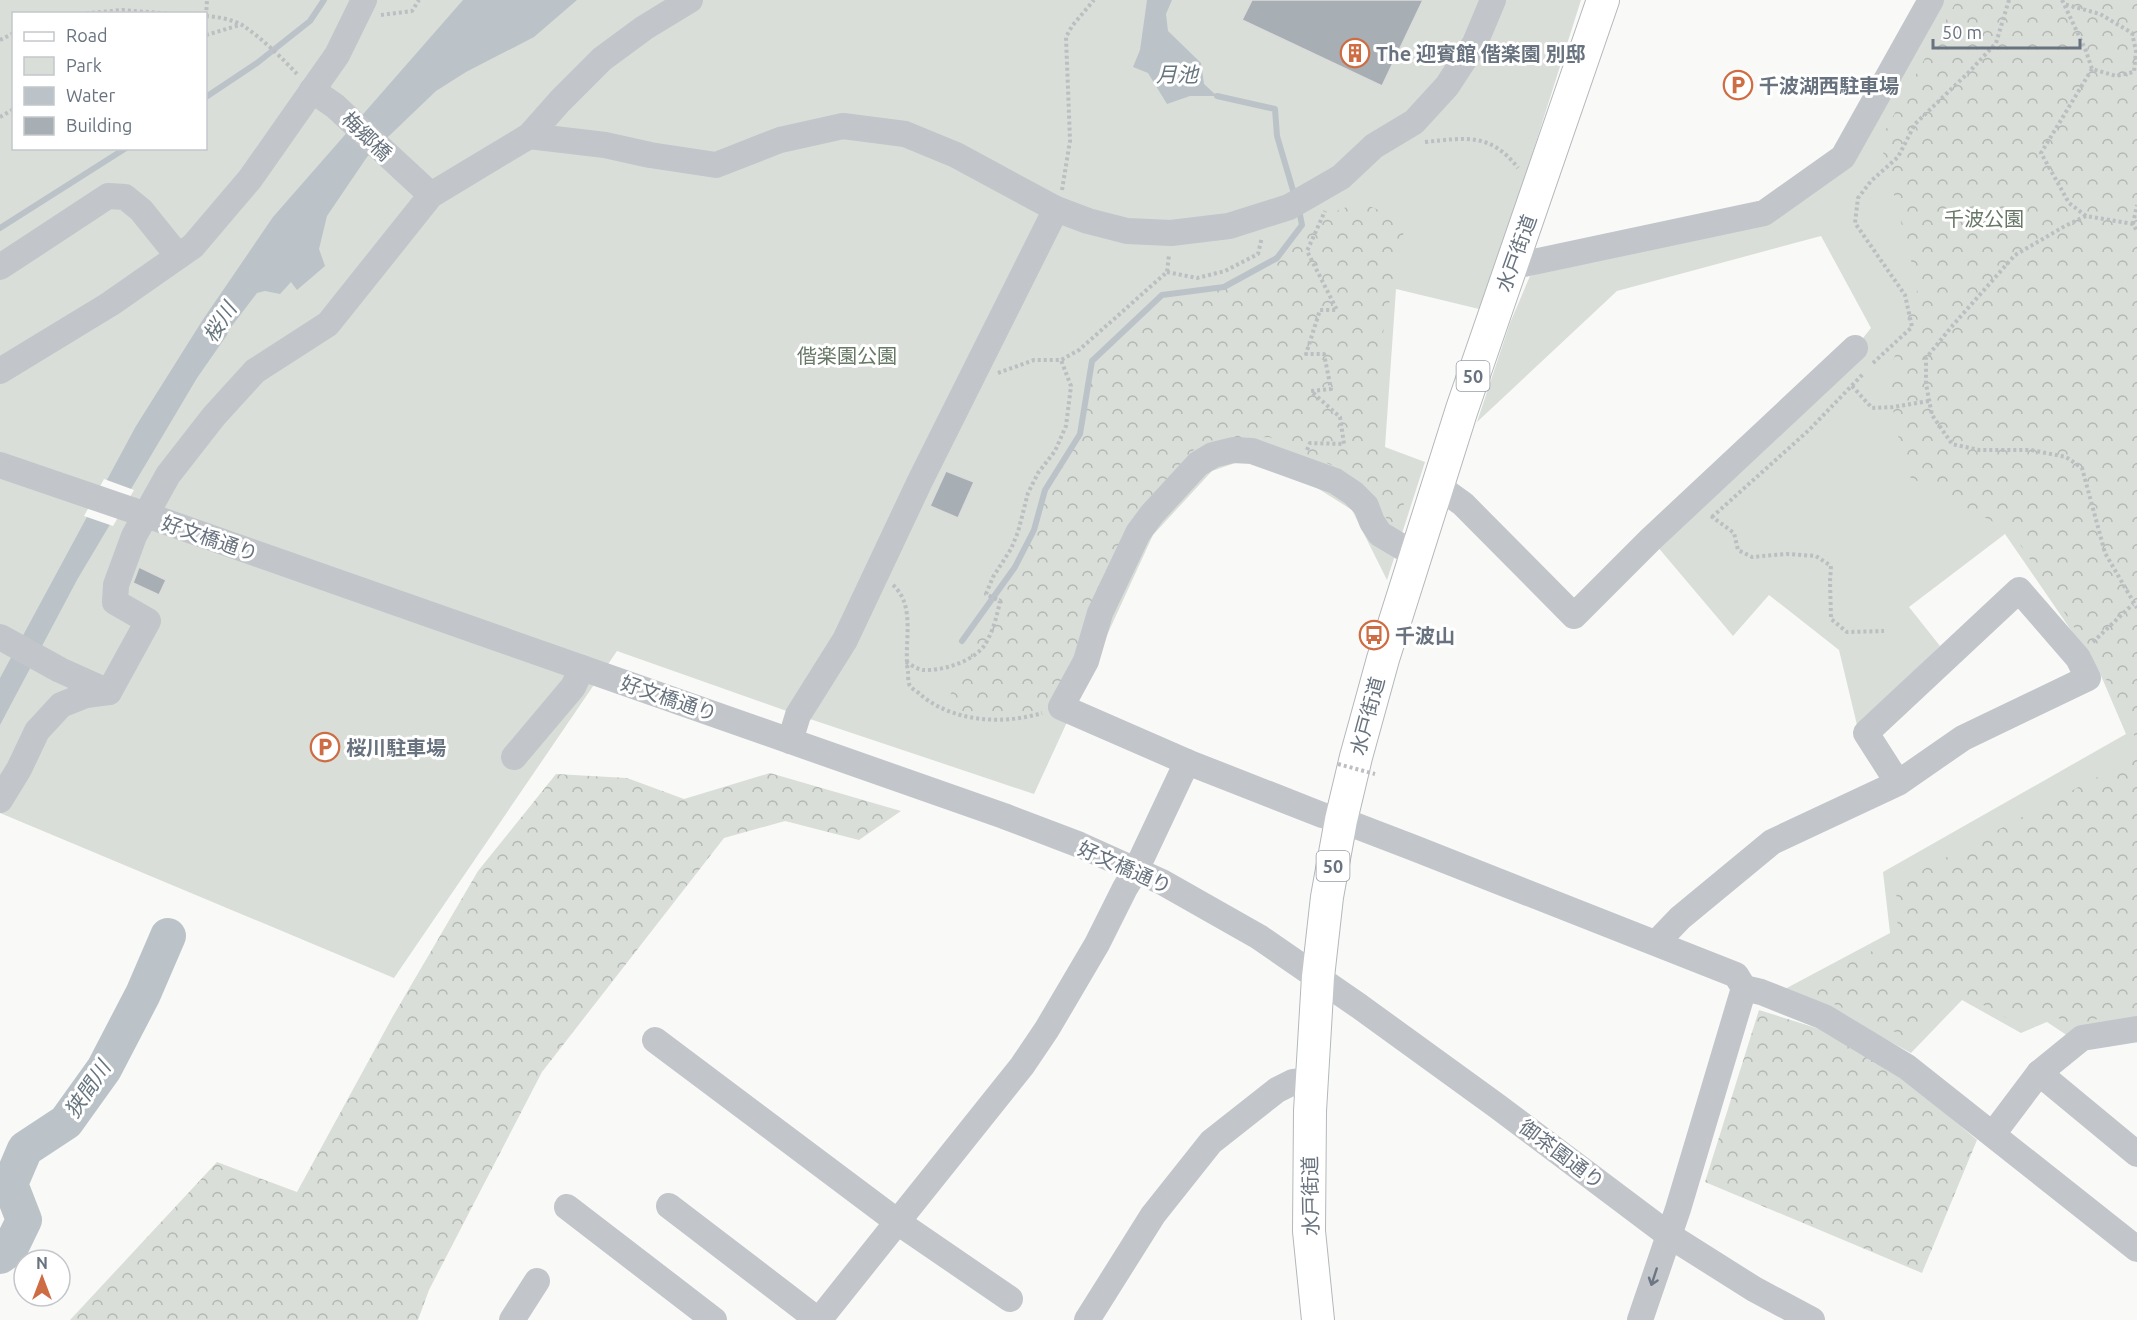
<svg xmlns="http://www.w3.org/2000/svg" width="2137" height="1320" font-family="Ubuntu,'Noto Sans JP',sans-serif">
<defs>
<pattern id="forest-crowns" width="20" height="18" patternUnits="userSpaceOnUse" patternTransform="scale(1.5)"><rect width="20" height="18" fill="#d9ded8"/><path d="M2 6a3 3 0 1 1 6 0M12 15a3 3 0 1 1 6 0" fill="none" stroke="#b4b8b4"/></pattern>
</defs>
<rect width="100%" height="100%" fill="#f9faf8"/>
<g fill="#d9ded8" fill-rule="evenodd">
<path d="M 0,0 L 1581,0 L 1525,177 L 1479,309 L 1396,289 L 1385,447 L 1425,462 L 1387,580 L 1352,510 L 1314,486 L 1244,460 L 1212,471 L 1153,535 L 1034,794 L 798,715 L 617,651 L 394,978 L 0,813 ZM 14,14 L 206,14 L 206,148 L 14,148 Z"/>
<polygon points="1931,0 2137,0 2137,1020 2068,1036 2047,1022 2021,1033 1962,1000 1911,1053 1832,1010 1783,990 1890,933 1883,872 2126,734 2099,671 2005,534 1909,607 1940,646 1857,725 1839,650 1769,595 1733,636 1651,539 1855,348 1871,328 1821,236 1617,291 1477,422 1510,323 1530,276 1764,213 1843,157"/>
</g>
<g fill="url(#forest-crowns)">
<polygon points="1957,0 2137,0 2137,741 2100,667 2012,532 1906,475 1887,379 1918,288 1880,140"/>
<polygon points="1359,202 1406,221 1382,338 1377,449 1413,472 1396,532 1358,477 1269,437 1202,441 1129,520 1061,707 1026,718 996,719 961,717 943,709 1034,530 1045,490 1080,434 1092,361 1162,295 1224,287 1277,258 1302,225"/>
<polygon points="2137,756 2137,1007 2071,1027 2049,1011 2012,1021 1962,993 1908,1038 1799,988 1898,938 1896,884"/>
<polygon points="770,773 901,811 859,840 785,821 724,838 542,1072 429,1290 418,1320 70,1320 217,1162 297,1192 393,1016 478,871 556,774 627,778 684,799"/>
<polygon points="1759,1010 1832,1033 1905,1079 1977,1140 1922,1273 1705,1182"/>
</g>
<g fill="#bbc3c8">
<polygon points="463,0 577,0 534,37 466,72 436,91 367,157 327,216 319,249 325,266 297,290 291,282 280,294 265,291 257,293 228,331 227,335 197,378 77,580 0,725 0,678 136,426 202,321 273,217"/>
<polygon points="1147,0 1172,0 1166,14 1168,31 1201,63 1204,84 1217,96 1190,96 1167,104 1148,73 1133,67 1140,50"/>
</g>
<polygon fill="#f9faf8" points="104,479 134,490 113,526 84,516"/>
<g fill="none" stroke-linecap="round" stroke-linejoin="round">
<g stroke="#bbc3c8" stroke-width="6">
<polyline points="1217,96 1275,109 1277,136 1295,197"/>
<polyline points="206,97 257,63 310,21 324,0"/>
<polyline points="0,228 126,148"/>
<polyline points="962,641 1015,567 1034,530 1045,490 1080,434 1092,361 1162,295 1224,287 1277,258 1302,225 1299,210"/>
</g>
<polyline stroke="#bbc3c8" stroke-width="36" points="0,1256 10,1249 24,1220 10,1184 25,1149 66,1122 104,1069 143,994 168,936"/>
</g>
<g fill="#a7aeb4" stroke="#dbdcda" stroke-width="1.5">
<polygon points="1252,0 1423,0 1382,86 1242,20"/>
<polygon points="946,471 974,482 958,518 930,506"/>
<polygon points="139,567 166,580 159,595 133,583"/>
</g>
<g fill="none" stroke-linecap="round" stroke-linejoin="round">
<g stroke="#b4b7bb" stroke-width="34">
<polyline id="major" points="1318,1320 1309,1231 1310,1111 1318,977 1327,897 1341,820 1356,757 1383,659 1462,409 1603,0"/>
</g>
<g stroke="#bcbec1" stroke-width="4" stroke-dasharray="3 3" stroke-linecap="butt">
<polyline points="2062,0 2064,4 2086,51 2092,69 2116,76 2134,72 2136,51 2132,33 2100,14 2064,4"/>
<polyline points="80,14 122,10 173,14"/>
<polyline points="381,15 412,11 419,0"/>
<path d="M 206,16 C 218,17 231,19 242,25 C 262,38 282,58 298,75"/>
<polyline points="206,16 207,0"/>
<polyline points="206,35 240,25"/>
<polyline points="0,40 14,33"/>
<polyline points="2092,69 2041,153 2069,203 2086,216 2133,224 2137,231"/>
<polyline points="0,117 14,109"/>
<path d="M 1425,142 C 1466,138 1490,132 1518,168"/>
<polyline points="1062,190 1070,141 1066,37 1072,26 1094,0"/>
<polyline points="2086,216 2065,226 2015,255 1953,325 1926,358 1926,384 1932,415 1952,444 1979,450 2031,450 2066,457 2082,468 2105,553 2137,608"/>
<polyline points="2133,224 2137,205"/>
<polyline points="1167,272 1197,278 1225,271 1258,254 1262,237"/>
<polyline points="1873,363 1912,327 1905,295 1855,223 1858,198 1871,181 1898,157 1915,124 1969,72 1996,43 2009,0"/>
<polyline points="998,373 1034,360 1061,360 1079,350 1167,272 1169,255"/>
<polyline points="1852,386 1872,408 1893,407 1929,401"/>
<polyline points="1307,450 1310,443 1344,444 1340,417 1311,391 1331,389 1324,354 1306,354 1320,310 1337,310 1307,251 1325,211"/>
<polyline points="1711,516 1734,533 1738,550 1752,557 1787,554 1816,556 1831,566 1830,581 1831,619 1847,632 1884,631"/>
<polyline points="1712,517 1809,430 1864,373"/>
<path d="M 893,585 C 917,607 903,644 908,672 C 908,676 908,683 910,686 C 912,689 918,692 921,695 C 953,722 1003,725 1042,713"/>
<polyline points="2093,642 2133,604"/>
<path d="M 906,662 C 911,665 917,669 923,670 C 942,671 972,662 984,646 C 993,632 997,616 1000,601 L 986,594 L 993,577 L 1011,549 L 1018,532 L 1028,493 L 1038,473 L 1055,451 L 1066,426 L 1071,386 L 1061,360"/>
</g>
<g stroke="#c2c5c9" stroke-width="26">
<polyline points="312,90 335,106 431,195"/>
<polyline points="529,136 605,145 650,155 716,165 780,140 843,126 905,134 956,155 1056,209 1088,221 1127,231 1171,233 1229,226 1289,207 1341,177 1374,146 1414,122 1447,86 1475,43 1493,0"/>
<polyline points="0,267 108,196 125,197 141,210 178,256"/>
<polyline points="1510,267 1764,213 1843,157 1931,0"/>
<polyline points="0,371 110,304 193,246 250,179 337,55 364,0"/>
<polyline points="1438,486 1463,504 1574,616 1651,539 1855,348"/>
<polyline points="155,518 1004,816 1080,845 1162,882 1259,937 1359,1006 1497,1106 1670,1236 1754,1289 1812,1320"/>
<polyline points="1417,556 1380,534 1372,522 1366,506 1353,493 1335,481 1252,451 1233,450 1213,455 1198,464 1152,514 1138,533 1100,613 1086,661 1061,707 1187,762 1322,815 1341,820 1414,848 1736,975 1744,988 1678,1209 1640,1320"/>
<polyline points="0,637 60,670 109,692 148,621 115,602 116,585 134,536 168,475 214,416 255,371 328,324 431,195 529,136 560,101 602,59 644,28 690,0"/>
<polyline points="790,741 798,715 845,640 920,481 1056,209"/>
<polyline points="514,757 573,687 582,668"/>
<polyline points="0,800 19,769 37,731 61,705 86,695 109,692"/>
<polyline points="1657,942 1680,918 1772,842 1898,783 1963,738 2088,678 2078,658 2019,590 1866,733 1898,783"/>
<polyline points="1744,988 1761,992 1824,1017 1907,1067 2137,1249"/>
<polyline points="655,1040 899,1223 1010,1299"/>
<polyline points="2039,1073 2137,1154"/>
<polyline points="1993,1134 2039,1073 2082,1038 2137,1029"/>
<polyline points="669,1206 818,1320"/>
<polyline points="567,1207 714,1320"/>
<polyline points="512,1320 537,1281"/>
<polyline points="819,1320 1022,1066 1047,1029 1097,944 1125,888 1136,870 1187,762"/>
<polyline points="1087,1320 1153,1215 1211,1142 1277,1090 1293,1082 1312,1080"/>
</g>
<use href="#major" stroke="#fff" stroke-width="32"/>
<polyline stroke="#bcbec1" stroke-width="4" stroke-dasharray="3 3" stroke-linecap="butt" points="1338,764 1375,774"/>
<polyline stroke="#c2c5c9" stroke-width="26" points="0,465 155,518"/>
</g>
<defs><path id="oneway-shaft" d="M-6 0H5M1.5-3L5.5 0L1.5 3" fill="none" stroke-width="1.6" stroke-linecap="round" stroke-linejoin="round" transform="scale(1.5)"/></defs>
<use stroke="#6c7783" href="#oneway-shaft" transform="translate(1654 1277) rotate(108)"/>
<defs>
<g id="building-ring" transform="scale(1.5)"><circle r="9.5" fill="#fff" stroke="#ce6d43" stroke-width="1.5"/><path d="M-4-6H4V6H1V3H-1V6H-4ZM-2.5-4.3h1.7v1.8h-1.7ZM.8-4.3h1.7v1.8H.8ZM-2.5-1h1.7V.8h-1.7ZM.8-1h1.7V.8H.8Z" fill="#ce6d43"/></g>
<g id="parking-ring" transform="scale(1.5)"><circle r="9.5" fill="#fff" stroke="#ce6d43" stroke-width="1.5"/><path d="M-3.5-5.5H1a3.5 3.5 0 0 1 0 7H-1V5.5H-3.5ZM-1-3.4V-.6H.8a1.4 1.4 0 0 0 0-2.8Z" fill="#ce6d43"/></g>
<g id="bus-ring" transform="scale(1.5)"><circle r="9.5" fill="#fff" stroke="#ce6d43" stroke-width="1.5"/><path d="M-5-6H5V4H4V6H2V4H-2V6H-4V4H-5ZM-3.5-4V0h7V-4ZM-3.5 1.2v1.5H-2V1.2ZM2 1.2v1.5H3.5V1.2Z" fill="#ce6d43"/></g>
</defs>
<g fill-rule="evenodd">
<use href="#building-ring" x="1355" y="53"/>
<use href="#parking-ring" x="1738" y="85"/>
<use href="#bus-ring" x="1374" y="635"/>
<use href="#parking-ring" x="325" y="747"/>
</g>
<g text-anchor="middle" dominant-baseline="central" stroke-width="6" stroke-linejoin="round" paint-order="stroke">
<g fill="#fff" stroke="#959da5" stroke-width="1.5">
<rect x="1456.5" y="361" width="33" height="30" rx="4.5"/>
<rect x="1316.5" y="851" width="33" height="30" rx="4.5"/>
</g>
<g font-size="18" font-weight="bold" fill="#68737f">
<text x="1473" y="376">50</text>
<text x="1333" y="866">50</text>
</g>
<g font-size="20" font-weight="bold" fill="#68737f" stroke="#fff" text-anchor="start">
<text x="1376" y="53">The 迎賓館 偕楽園 別邸</text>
<text x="1759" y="85">千波湖西駐車場</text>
<text x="1395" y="635">千波山</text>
<text x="346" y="747">桜川駐車場</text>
</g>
<g font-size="20" fill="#68737f" stroke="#fff">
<text transform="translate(367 136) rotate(44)">梅郷橋</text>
<text transform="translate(1516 253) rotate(-70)">水戸街道</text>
<text transform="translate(210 538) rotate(19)">好文橋通り</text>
<text transform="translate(669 698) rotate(19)">好文橋通り</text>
<text transform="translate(1367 716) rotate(-75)">水戸街道</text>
<text transform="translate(1125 867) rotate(24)">好文橋通り</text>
<text transform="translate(1562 1154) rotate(37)">御茶園通り</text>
<text transform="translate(1310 1196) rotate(-91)">水戸街道</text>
</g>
<g font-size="20" fill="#687866" stroke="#fff">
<text x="1984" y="218">千波公園</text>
<text x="847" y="355">偕楽園公園</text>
</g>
<g font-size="21" font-style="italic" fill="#68777f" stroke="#fff">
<text x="1177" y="74">月池</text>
<text transform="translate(219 322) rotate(-57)">桜川</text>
<text transform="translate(87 1089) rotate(-56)">狭間川</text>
</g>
</g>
<rect x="12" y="12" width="195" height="138" fill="#ffffff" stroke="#c3c7cc" stroke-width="1.5"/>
<rect x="24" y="32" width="30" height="9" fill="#ffffff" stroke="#c3c7cc" stroke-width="1.5"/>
<text x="66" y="42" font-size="18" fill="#68737f">Road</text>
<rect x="24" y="57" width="30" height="18" fill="#d9ded8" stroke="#c3c7cc" stroke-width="1.5"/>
<text x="66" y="72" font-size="18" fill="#68737f">Park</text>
<rect x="24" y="87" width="30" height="18" fill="#bbc3c8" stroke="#c3c7cc" stroke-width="1.5"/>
<text x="66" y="102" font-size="18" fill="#68737f">Water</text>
<rect x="24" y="117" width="30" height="18" fill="#a7aeb4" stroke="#c3c7cc" stroke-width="1.5"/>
<text x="66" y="132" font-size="18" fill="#68737f">Building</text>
<g transform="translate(42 1278)"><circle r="28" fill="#ffffff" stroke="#c3c7cc" stroke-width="1.5"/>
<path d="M0-4.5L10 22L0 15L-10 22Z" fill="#ce6d43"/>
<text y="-9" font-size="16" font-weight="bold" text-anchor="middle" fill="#68737f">N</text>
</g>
<path d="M1933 39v9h147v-9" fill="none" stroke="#68737f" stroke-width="3"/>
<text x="1942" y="39" font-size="18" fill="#68737f" stroke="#ffffff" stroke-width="4.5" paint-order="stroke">50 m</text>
</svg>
